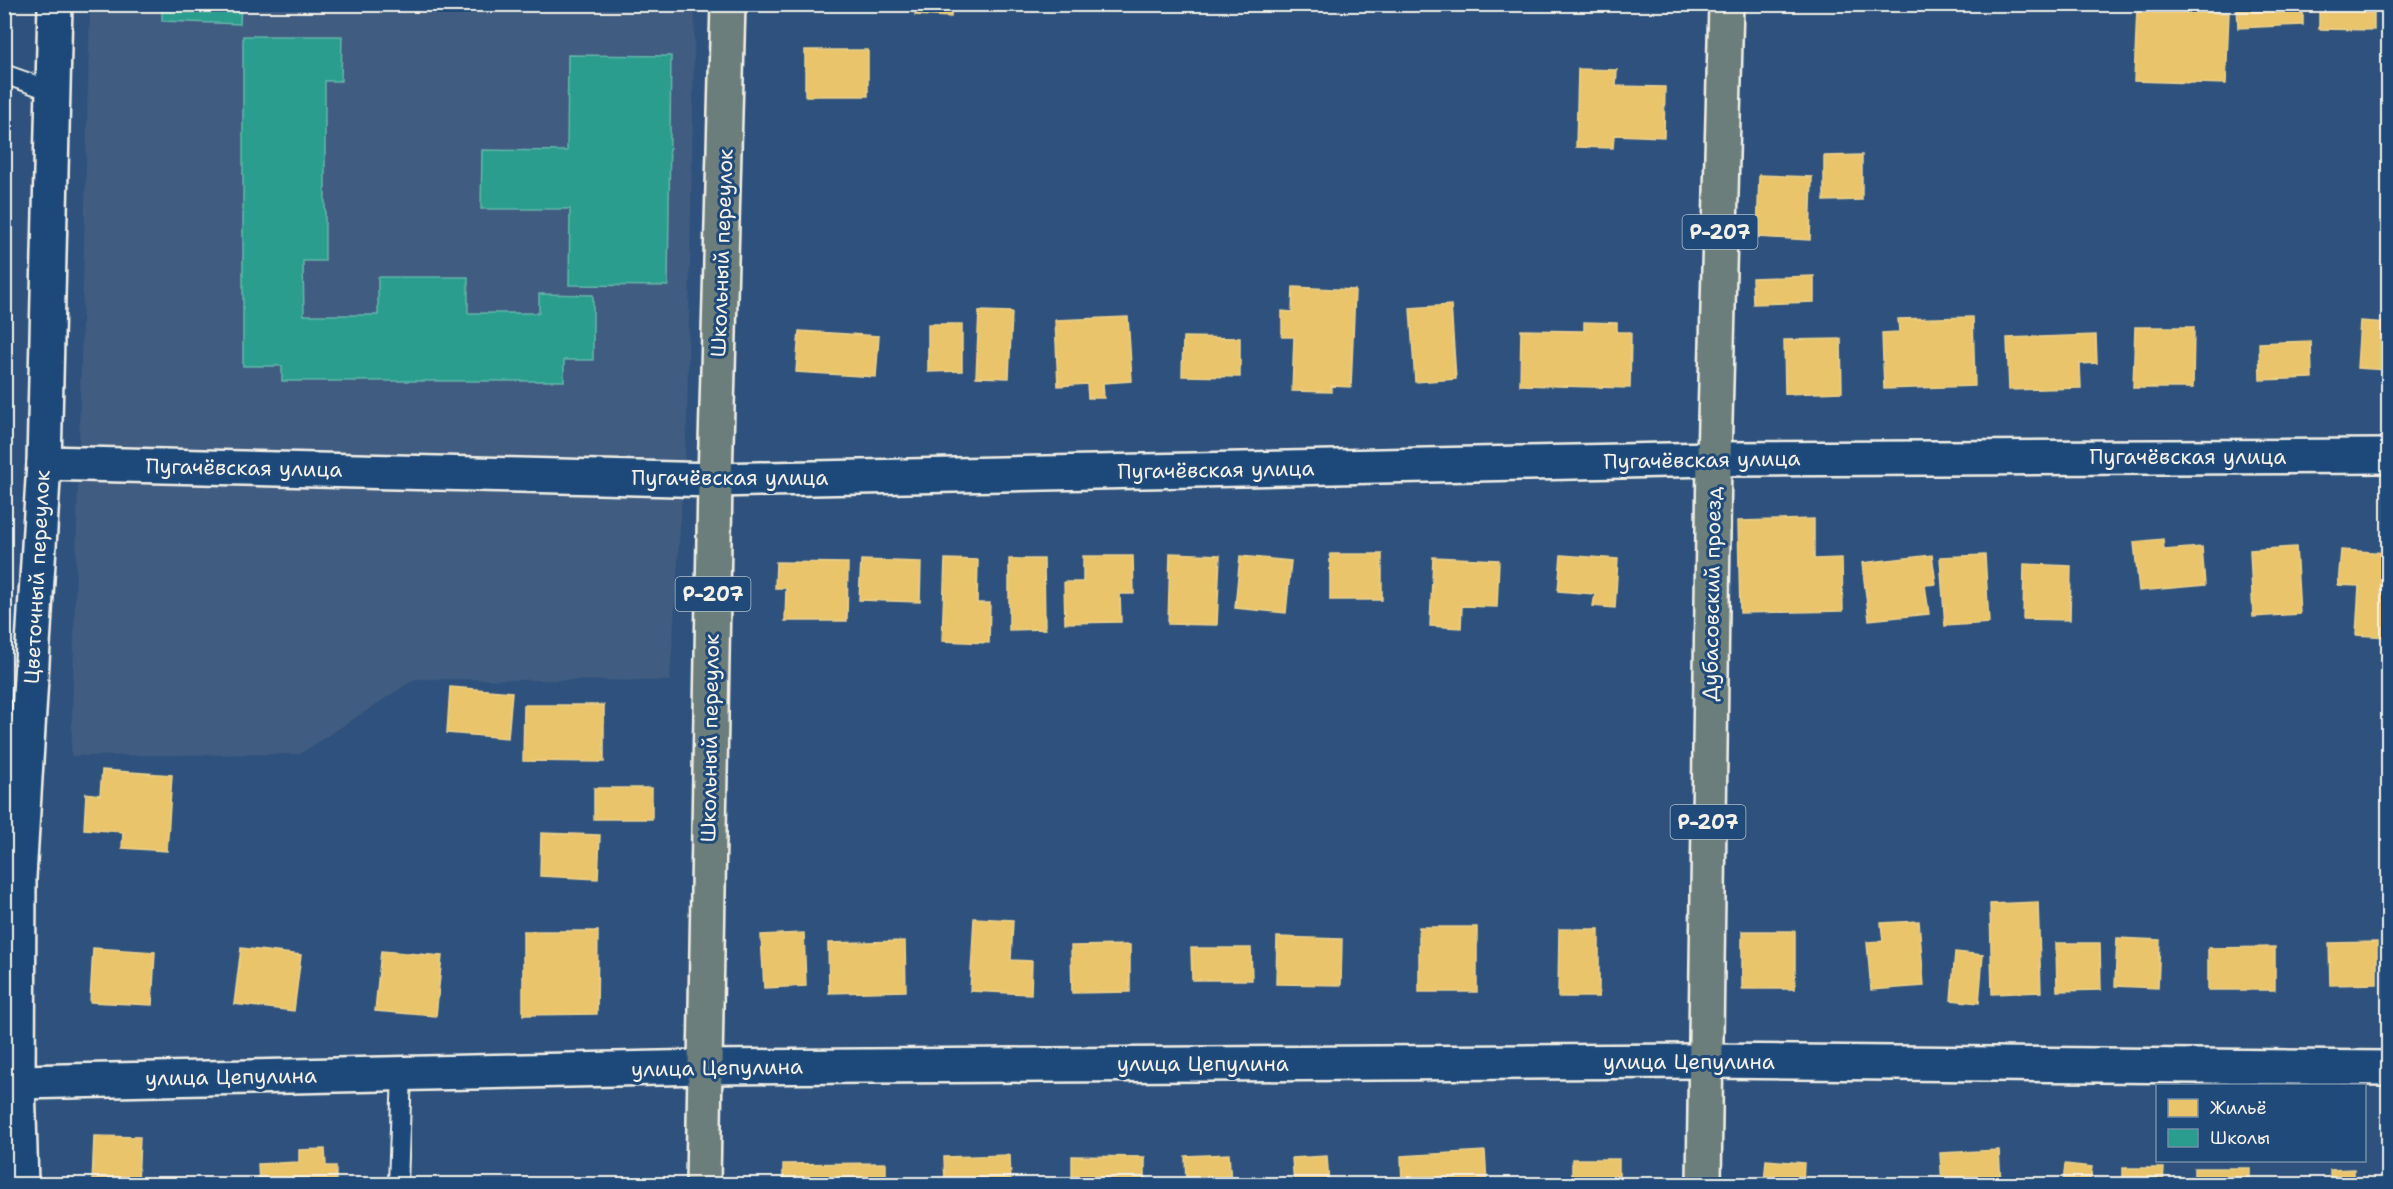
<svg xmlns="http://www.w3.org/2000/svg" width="2393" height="1189" font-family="'Shantell Sans',sans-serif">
<rect width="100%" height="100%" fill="#2e527d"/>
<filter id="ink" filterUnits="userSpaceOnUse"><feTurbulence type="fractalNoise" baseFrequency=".0167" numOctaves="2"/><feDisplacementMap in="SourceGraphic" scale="12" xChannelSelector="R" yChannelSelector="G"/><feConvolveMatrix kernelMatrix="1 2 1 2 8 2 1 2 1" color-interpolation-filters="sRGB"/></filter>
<g filter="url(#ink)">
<polygon fill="#3f5b81" points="90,5 695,5 687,423 670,681 415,679 300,754 71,756"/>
<g fill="#e9c46a" stroke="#ecd290" stroke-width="1.5">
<polygon points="916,4 952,4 951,17 915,15"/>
<polygon points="2006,4 2051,4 2051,7"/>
<polygon points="2237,4 2303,4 2303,25 2238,28"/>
<polygon points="2319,4 2374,4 2374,30 2319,29"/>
<polygon points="2137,9 2229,13 2226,84 2134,81"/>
<rect x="805" y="50" width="63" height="46"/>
<polygon points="1578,69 1617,70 1616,86 1665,87 1664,137 1614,135 1613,148 1576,147"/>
<polygon points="1862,155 1862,200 1824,201 1824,156"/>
<polygon points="1759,175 1812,177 1810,240 1757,237"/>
<polygon points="1814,276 1814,302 1753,304 1752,278"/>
<polygon points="1293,287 1355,290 1351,387 1331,386 1331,392 1292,391 1294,337 1282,337 1282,311 1292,312"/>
<polygon points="1451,305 1456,379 1415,382 1410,308"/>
<polygon points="979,311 1012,312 1009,378 976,377"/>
<polygon points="1128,317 1132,381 1103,383 1104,398 1088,398 1087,384 1058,386 1055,320"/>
<polygon points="1973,317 1975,386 1884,389 1882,333 1899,332 1898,319"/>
<polygon points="2360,321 2388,323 2388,370 2357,368"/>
<polygon points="1584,322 1617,323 1617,332 1631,332 1630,388 1520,385 1521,330 1584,331"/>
<polygon points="928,324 962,324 962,371 928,372"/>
<polygon points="2135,327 2194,327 2193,388 2133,388"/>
<polygon points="799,331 879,336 876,377 796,372"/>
<polygon points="2096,335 2097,363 2080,364 2081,388 2009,390 2007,338"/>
<polygon points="1183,337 1240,338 1240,377 1182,376"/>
<polygon points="1841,339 1842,392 1785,394 1784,340"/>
<polygon points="2311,341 2312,378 2260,380 2259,343"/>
<polygon points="1814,519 1814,559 1842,558 1843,611 1740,613 1738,521"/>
<polygon points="2163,539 2164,550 2202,547 2205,585 2139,591 2134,542"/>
<polygon points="2296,547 2300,614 2253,617 2250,550"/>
<polygon points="2341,550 2388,553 2388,637 2356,635 2359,586 2338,585"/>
<polygon points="1170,553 1220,555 1217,625 1168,624"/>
<rect x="1330" y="554" width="52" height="46"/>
<polygon points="1561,555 1618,559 1615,608 1593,606 1595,594 1558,591"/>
<polygon points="1932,555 1936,584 1925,585 1929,614 1869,620 1862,563"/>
<polygon points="1985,555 1989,623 1945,626 1940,557"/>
<polygon points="1083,556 1133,556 1134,594 1120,594 1121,622 1065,623 1064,582 1083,582"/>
<polygon points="1240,556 1291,561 1286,613 1235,608"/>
<polygon points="1433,557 1499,560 1497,607 1462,606 1461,628 1430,626"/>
<polygon points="945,559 978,560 977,603 990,603 989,643 942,641"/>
<polygon points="1009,559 1044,559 1045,629 1009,630"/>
<polygon points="861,560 921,562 920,602 859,600"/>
<polygon points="776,562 848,563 847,621 785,621 786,588 775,588"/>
<polygon points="2024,564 2071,566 2070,620 2023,619"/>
<polygon points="450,687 512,692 508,738 447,733"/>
<polygon points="524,705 604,705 604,762 523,761"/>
<polygon points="102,770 172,775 167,851 122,848 123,832 84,829 86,793 100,795"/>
<rect x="594" y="788" width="58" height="31"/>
<polygon points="541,833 600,835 598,879 540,876"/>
<polygon points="2038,902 2041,992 1992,994 1990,904"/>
<polygon points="974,918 1013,920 1011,960 1032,961 1031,994 970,991"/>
<polygon points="1919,921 1924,986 1871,990 1867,942 1883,941 1881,923"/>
<rect x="1419" y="927" width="58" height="65"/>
<polygon points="1559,929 1599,929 1599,997 1558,997"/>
<polygon points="523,931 598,931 597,1014 523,1015"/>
<rect x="1742" y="931" width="53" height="58"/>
<polygon points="804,933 806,986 764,988 761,935"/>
<polygon points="1277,937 1342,939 1341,985 1276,984"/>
<polygon points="2117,938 2160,940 2158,988 2115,986"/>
<polygon points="905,941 906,991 829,993 828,943"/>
<polygon points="2377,942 2377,984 2330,985 2329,943"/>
<polygon points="2056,943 2100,943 2101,990 2057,991"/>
<polygon points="1130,945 1130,992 1072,993 1071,946"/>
<polygon points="2275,947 2275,990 2208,990 2208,948"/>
<polygon points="93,948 155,952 152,1005 90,1002"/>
<polygon points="241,948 301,955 294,1011 234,1004"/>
<polygon points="1191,948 1251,948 1252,980 1192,980"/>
<polygon points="381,951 442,956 436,1016 375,1011"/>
<polygon points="1955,952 1983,955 1979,1003 1951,1000"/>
<polygon points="94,1136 140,1137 138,1184 92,1184"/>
<polygon points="325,1149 326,1166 336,1166 336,1184 259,1184 258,1164 299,1162 299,1150"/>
<polygon points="1999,1150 2001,1184 1942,1184 1940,1153"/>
<polygon points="1485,1151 1487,1184 1402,1184 1401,1156"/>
<polygon points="1229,1154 1231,1184 1186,1184 1185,1156"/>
<polygon points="1010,1155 1011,1184 945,1184 944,1157"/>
<polygon points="1072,1156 1145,1157 1145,1184 1072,1184"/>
<polygon points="1327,1156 1329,1184 1294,1184 1292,1158"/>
<rect x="1572" y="1159" width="47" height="25"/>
<polygon points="1766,1160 1804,1163 1803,1184 1764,1184"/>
<polygon points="886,1163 886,1184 783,1184 783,1164"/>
<polygon points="2065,1164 2092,1167 2090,1184 2063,1184"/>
<rect x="2383" y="1167" width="5" height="17"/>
<polygon points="2123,1168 2164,1168 2163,1184 2123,1184"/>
<rect x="2194" y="1168" width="56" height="16"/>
<polygon points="2354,1169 2354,1184 2330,1184 2330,1170"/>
</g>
<g fill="#2a9d8f" stroke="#67b6aa" stroke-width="1.5">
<polygon points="162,4 241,4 240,24 162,21"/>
<polygon points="243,36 342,36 341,81 325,81 325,261 303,261 304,315 378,315 378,277 468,277 468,313 539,313 539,294 593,295 593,360 564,360 564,381 282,381 282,366 243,366"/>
<polygon points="568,55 671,56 668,286 569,285 570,209 481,209 482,150 567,151"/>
</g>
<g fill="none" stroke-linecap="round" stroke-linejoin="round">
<g stroke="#f4f1e8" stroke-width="22">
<g id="lane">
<polyline points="4,74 52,91"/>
<polyline points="398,1184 402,1073"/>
</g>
</g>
<g stroke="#f4f1e8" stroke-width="38">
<g id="street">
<polyline points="44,463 715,480 1714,459 2388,456"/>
<polyline points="18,1082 705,1067 1704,1061 2388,1068"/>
<polyline points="21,1184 18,1082 19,877 44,463 55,4"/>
</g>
</g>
<g stroke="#f4f1e8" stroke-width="38">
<g id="primary">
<polyline points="703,1184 715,480 728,4"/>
<polyline points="1704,1184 1714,459 1726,4"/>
</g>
</g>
<use href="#lane" stroke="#1f4a7a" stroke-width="18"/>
<use href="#street" stroke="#1f4a7a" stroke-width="33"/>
<use href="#primary" stroke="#6c7e7c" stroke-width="33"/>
</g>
</g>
<g text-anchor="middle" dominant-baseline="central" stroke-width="6" stroke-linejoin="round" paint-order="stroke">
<g fill="#1f4a7a" stroke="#b4bfc7" stroke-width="1.5">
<rect x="1682.5" y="215" width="75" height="34" rx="4.5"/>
<rect x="675.5" y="577" width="75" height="34" rx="4.5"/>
<rect x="1670.5" y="805" width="75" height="34" rx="4.5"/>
</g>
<g font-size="20" font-weight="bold" fill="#f4f1e8">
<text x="1720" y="232">Р-207</text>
<text x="713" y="594">Р-207</text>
<text x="1708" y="822">Р-207</text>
</g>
<g font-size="21" fill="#f4f1e8" stroke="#1f4a7a">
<text transform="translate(722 253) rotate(-88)">Школьный переулок</text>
<text x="2188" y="457">Пугачёвская улица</text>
<text transform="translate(1702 460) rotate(-1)">Пугачёвская улица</text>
<text transform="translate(244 468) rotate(1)">Пугачёвская улица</text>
<text transform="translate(1216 470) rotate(-1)">Пугачёвская улица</text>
<text x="730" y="478">Пугачёвская улица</text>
<text transform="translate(37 577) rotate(-87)">Цветочный переулок</text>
<text transform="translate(1712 594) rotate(-89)">Дубасовский проезд</text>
<text transform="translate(710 738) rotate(-89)">Школьный переулок</text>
<text x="1689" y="1062">улица Цепулина</text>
<text x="1203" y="1064">улица Цепулина</text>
<text transform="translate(717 1068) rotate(-1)">улица Цепулина</text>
<text transform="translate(231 1077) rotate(-1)">улица Цепулина</text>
</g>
</g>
<rect width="2393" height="1189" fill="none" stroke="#1f4a7a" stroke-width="24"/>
<rect x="12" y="12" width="2369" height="1165" fill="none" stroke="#f4f1e8" stroke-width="2" filter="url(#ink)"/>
<rect x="2156" y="1084" width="210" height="78" fill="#1f4a7a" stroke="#748da6" stroke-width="1.5"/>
<rect x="2168" y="1099" width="30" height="18" fill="#e9c46a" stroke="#748da6" stroke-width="1.5"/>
<text x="2210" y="1114" font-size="18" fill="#f4f1e8">Жильё</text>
<rect x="2168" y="1129" width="30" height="18" fill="#2a9d8f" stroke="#748da6" stroke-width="1.5"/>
<text x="2210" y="1144" font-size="18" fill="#f4f1e8">Школы</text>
</svg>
